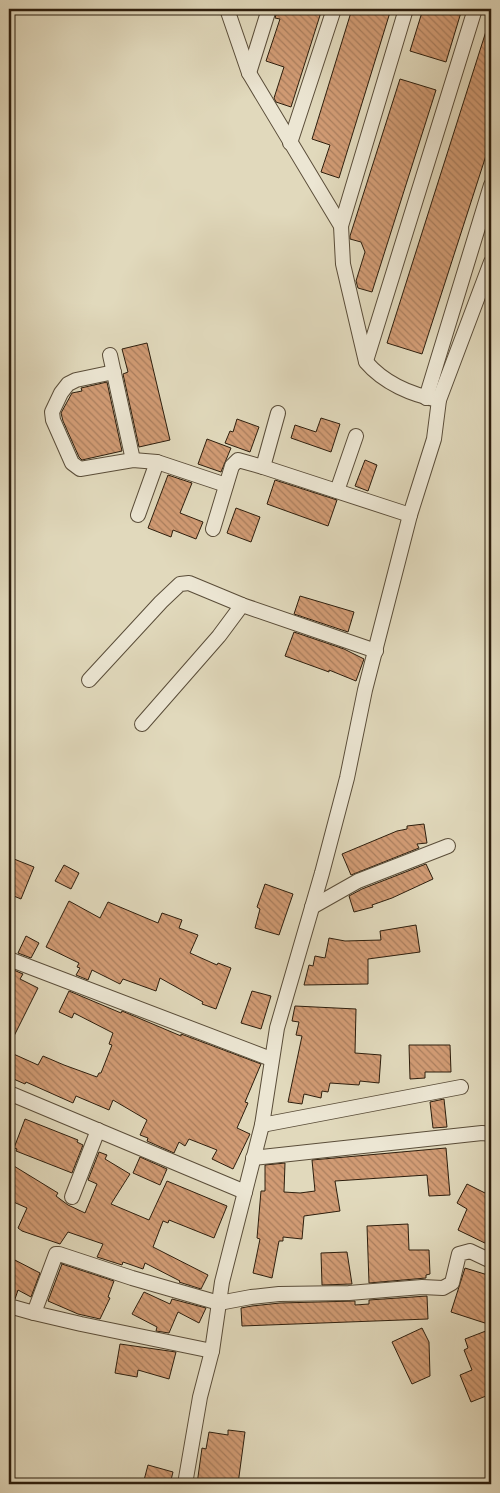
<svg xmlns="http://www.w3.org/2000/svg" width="500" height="1493" font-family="'Old Standard TT',serif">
<defs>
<pattern id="building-back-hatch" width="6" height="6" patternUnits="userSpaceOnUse" patternTransform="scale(1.25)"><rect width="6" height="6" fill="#d19b74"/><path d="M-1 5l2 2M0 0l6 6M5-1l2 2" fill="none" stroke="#aa7e5e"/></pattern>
</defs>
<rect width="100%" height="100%" fill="#e1d9bc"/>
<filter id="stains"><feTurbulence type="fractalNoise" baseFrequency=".004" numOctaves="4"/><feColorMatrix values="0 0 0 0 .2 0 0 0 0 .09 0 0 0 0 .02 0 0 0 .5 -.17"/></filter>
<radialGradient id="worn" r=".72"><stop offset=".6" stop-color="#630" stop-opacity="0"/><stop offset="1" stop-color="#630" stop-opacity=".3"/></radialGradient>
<g fill="url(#building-back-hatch)" stroke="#2d1e0d">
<polygon points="278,9 322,9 291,107 276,102 274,98 284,67 266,61 280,19 275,18"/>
<polygon points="352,9 391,9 339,178 321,172 330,145 312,139"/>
<polygon points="423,9 462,9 446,62 410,51"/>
<polygon points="488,25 491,26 491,140 422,354 387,343"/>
<polygon points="400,79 436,90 372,292 358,288 356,281 365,252 361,242 350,239 350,236"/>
<polygon points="147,343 170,440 139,447 123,374 128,372 122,349"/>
<polygon points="107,382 122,451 82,460 79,457 63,421 61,413 72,393 82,391 81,388"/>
<polygon points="321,418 340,424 331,452 291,438 295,425 316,432"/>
<polygon points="237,419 259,427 250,452 225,443 230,431 233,432"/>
<polygon points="207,439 231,448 221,472 198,464"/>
<polygon points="365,460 377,465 368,491 355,486"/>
<polygon points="168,475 192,483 180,513 203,522 196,539 173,530 171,537 148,528"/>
<polygon points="275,480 337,500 328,526 267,504"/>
<polygon points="236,508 260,517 251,542 227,533"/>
<polygon points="300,596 354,612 348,632 294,614"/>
<polygon points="294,632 344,649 364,659 356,681 329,670 329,672 285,656"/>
<polygon points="424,824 427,843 417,844 419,848 351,875 342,854 397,831 407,829 407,826"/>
<polygon points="9,857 34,867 21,899 9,894"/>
<polygon points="426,864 433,879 392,898 372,905 373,907 354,912 349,896 362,889"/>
<polygon points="64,865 79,873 71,889 55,881"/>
<polygon points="265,884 293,894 279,935 255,928 260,909 257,907"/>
<polygon points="69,901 100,918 108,902 158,923 162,913 182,920 179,928 198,935 190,953 217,965 218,963 231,968 216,1009 202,1004 203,1002 160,978 156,991 123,979 120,984 92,970 88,980 76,975 80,968 77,967 79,963 46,947"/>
<polygon points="416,925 420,952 368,959 368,984 304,985 309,965 313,966 315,956 325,958 329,938 345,941 381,940 380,931"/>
<polygon points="26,936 39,943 31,958 18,953"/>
<polygon points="9,968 23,974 20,979 38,988 9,1046"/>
<polygon points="69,991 121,1013 122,1011 181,1036 181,1034 261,1064 245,1102 248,1103 237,1128 250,1134 233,1169 212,1159 217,1150 189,1139 185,1146 179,1142 174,1153 147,1141 148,1138 140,1135 147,1120 113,1100 109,1110 76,1096 73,1103 26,1082 25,1084 9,1077 9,1052 38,1065 43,1056 64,1065 97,1077 99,1073 101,1073 112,1045 109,1044 113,1033 74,1013 72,1018 59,1012"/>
<polygon points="252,991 271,996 261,1029 241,1023"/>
<polygon points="295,1006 356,1009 355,1053 381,1055 379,1083 360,1081 359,1085 330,1083 328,1092 322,1091 321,1098 304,1094 302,1104 288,1102 302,1036 296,1035 299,1022 292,1021"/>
<polygon points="409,1045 450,1045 451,1072 425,1072 425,1078 410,1079"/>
<polygon points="444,1099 447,1127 433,1128 430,1102"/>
<polygon points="25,1119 78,1140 77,1142 83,1145 72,1173 16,1151 17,1149 14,1148"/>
<polygon points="446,1148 450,1195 429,1196 427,1175 335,1181 340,1211 304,1216 302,1239 283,1237 283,1241 279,1241 272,1278 253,1273 260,1239 257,1238 261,1191 265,1191 265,1165 285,1163 284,1192 300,1193 315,1191 312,1160"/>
<polygon points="99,1152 107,1155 105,1159 130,1174 111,1204 149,1220 167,1181 227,1206 214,1238 169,1220 168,1223 163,1221 153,1247 208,1275 201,1289 179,1282 180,1281 145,1263 143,1269 123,1262 122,1265 97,1257 103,1244 68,1232 60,1244 22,1231 18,1228 27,1208 9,1200 9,1163 58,1193 56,1196 68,1205 85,1213 97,1184 88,1180"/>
<polygon points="140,1157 167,1169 160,1185 133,1173"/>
<polygon points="467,1184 491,1196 491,1246 458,1230 467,1209 457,1203"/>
<polygon points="408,1224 409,1250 429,1250 430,1274 426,1275 426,1278 369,1283 367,1226"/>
<polygon points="347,1252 352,1284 322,1285 321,1253"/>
<polygon points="9,1257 40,1273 31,1297 18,1290 15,1299 9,1297"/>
<polygon points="62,1264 114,1281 108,1297 110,1298 100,1319 78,1314 48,1301"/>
<polygon points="465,1268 491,1276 491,1325 451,1312"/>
<polygon points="144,1292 170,1304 172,1299 206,1308 199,1323 178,1312 169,1333 156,1331 157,1327 132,1314"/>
<polygon points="427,1296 428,1319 242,1326 241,1308 252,1306 280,1303 355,1301 355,1305 369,1304 369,1300"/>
<polygon points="422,1328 429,1342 430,1376 412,1384 392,1342"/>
<polygon points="491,1329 491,1394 471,1402 460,1375 472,1370 464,1350 468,1348 465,1339"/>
<polygon points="120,1344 176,1352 169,1379 138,1370 137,1377 115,1373"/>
<polygon points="228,1430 245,1432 238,1484 197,1484 202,1448 206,1449 209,1432 228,1435"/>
<polygon points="148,1465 173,1472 170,1484 143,1484"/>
</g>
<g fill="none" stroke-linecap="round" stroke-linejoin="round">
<g stroke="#5a4d39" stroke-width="16">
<g id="street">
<path d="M 227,9 L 249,73 L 341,226 L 343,264 L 366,362 C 384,383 412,395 439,400"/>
<polyline points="249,73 269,9"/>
<polyline points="290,143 334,9"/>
<polyline points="341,226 406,9"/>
<polyline points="110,355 133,460"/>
<polyline points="366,361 475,9"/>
<polyline points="114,372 76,380 68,384 61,393 52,412 53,420 72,463 80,469 133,460 157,462 226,485"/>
<polyline points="426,398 491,185"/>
<polyline points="263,467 278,413"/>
<polyline points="337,491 356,436"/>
<polyline points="138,515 157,462"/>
<polyline points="213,529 232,466 238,460 263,467 410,515"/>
<polyline points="89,680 161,602 180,584 189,583 242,605 376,651"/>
<polyline points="142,724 219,636 242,605"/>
<polyline points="312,907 358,881 448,846"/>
<polyline points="9,959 271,1059"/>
<polyline points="9,1093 245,1192"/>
<polyline points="262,1125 461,1087"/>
<polyline points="253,1158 482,1133 491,1134"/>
<polyline points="72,1197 98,1130"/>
<polyline points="9,1306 34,1313"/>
<polyline points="212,1351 81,1324 34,1313 56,1254 59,1254 132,1278 219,1303 251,1297 279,1294 349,1293 422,1287 443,1288 452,1283 459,1254 470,1251 491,1261"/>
<polyline points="185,1484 200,1397 212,1351 222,1282 262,1125 277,1028 322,873 347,778 365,690 410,515 434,439 439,400 491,262"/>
</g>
</g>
<use href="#street" stroke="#ece6d3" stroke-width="14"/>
</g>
<rect width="500" height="1493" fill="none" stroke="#e1d9bc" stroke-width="30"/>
<rect x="10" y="10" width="480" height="1473" fill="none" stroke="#2d1e0d" stroke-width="2.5"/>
<rect x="15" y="15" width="470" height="1463" fill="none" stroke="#2d1e0d"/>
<rect width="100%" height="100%" filter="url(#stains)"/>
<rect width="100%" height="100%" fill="url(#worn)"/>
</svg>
